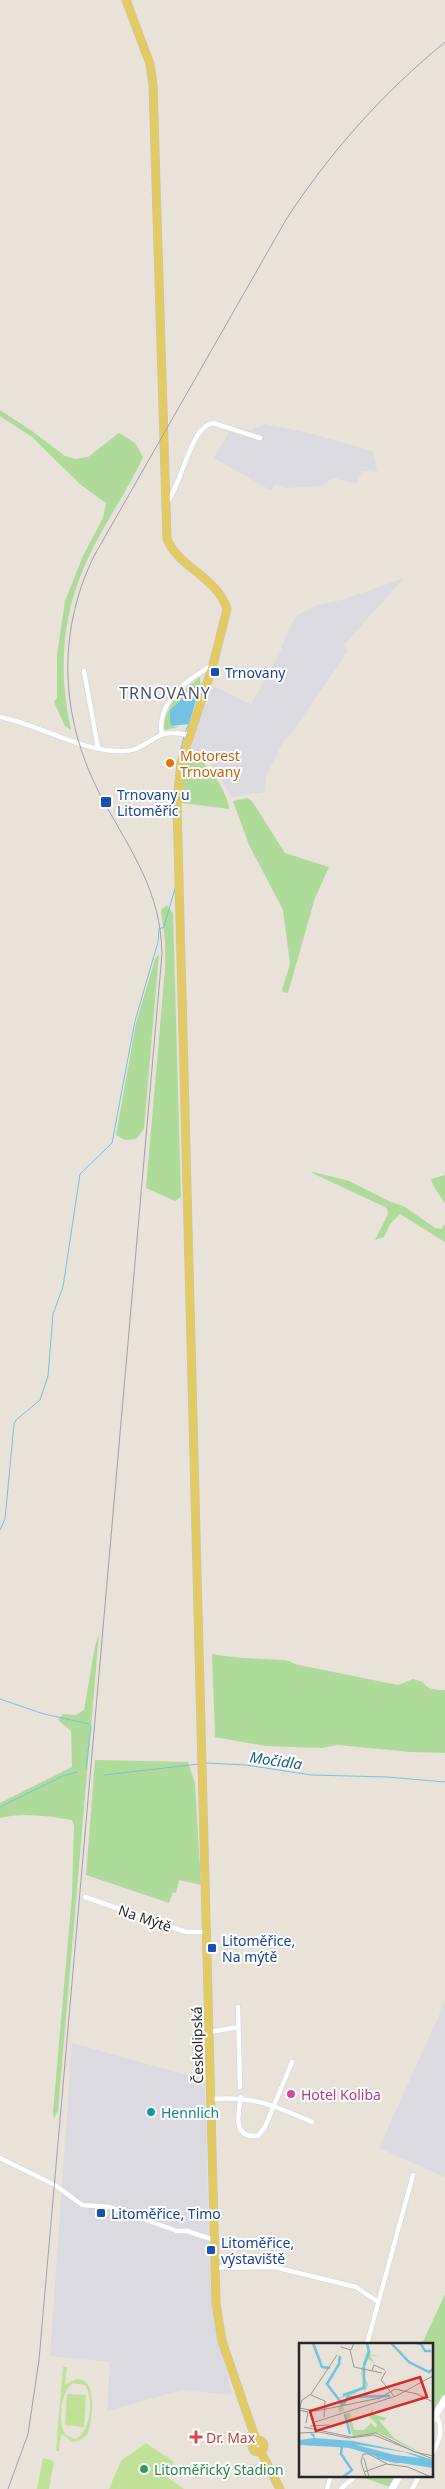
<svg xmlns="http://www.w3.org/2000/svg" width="445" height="2489" font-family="'Noto Sans',sans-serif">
<rect width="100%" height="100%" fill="#e8e2d9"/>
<g fill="#dcdae1">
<polygon points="265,424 309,433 368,450 373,452 377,472 362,471 356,484 333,478 322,486 284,488 276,484 270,490 214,458 233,426 251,430"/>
<polygon points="404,578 344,645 348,651 290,735 285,738 266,776 265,792 232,797 208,760 210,757 191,748 212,685 251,704 280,653 287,633 297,615 318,605 345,599"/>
<polygon points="445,2002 445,2177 379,2148"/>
<polygon points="72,2043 205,2080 210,2277 214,2320 232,2395 182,2390 107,2411 110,2362 50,2356"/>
</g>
<g fill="#aedb99">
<path d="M 0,410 L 32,431 L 65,456 L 75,459 L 88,457 L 119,433 L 135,443 L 143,457 C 125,496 98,532 82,572 C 61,623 59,677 71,730 L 65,726 L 54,702 L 57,698 L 57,655 L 65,601 L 83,556 L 103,518 L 106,503 L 81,485 L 32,437 L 0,416 Z"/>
<polygon points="200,677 201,692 191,691 172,710 172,726 179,727 165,730 162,725 174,698"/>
<path d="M 187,755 C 205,755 228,793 229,809 L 182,803 L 182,781 Z"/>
<polygon points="247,798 252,801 285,853 329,867 315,898 288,993 283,992 282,990 290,964 283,910 249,845 233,801"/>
<polygon points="167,905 173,913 181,1197 175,1201 146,1188 165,969 165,942 161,910"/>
<polygon points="159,954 144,1129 136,1139 125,1140 116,1135 136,1023 155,959"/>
<polygon points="313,1172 349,1181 391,1202 405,1207 435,1228 441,1229 445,1224 445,1242 400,1214 390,1224 384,1237 375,1240 388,1214 387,1208 312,1173"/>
<path d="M 445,1175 L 445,1204 C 440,1194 434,1190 431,1179 Z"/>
<path d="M 99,1634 L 58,2110 L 54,2119 L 53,2112 L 72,1895 L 74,1826 L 72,1820 C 48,1816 23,1812 0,1818 L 0,1803 L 72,1767 L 71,1731 L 58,1720 L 63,1714 L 76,1715 L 84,1710 L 95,1646 Z"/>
<path d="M 212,1654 C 236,1658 260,1659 284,1660 C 288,1660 294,1664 299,1665 L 398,1685 L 413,1679 L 423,1682 C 428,1690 436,1690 445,1690 L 445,1753 L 411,1752 L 338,1745 L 321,1748 L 265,1746 L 215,1737 Z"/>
<polygon points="95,1760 188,1762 195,1783 201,1885 179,1880 176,1893 173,1892 169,1903 86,1875"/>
<polygon points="445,2294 445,2394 431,2418 431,2344 422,2344"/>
<polygon points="356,2475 397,2475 390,2487"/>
</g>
<g fill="#bfe296" fill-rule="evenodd">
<path d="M 63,2367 L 67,2367 L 65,2385 C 98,2361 95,2418 87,2435 L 79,2441 L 73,2442 L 61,2434 L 59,2451 L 56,2451 ZM 73,2383 L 85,2385 C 94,2396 91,2434 75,2439 L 66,2435 C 57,2425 61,2389 73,2383 Z"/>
<polygon points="67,2394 86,2395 84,2427 65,2425"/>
<polygon points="146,2443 174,2462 165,2476 184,2489 109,2489 121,2461"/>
<polygon points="43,2458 54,2461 49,2489 37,2489"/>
</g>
<polygon fill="#73c2e3" points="191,691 198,693 189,724 172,726 170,723 170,710"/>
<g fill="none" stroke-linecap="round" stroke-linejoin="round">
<g stroke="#73c2e3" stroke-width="1">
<polyline points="185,732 189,724"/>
<polyline points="178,761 184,736"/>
<polyline points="174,794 177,765"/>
<polyline points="0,1530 5,1519 14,1424 16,1420 40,1400 48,1376 53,1314 63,1287 80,1174 112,1143 135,1021 158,942 159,929 164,927 176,885"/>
<polyline points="0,1699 44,1714 89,1724 91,1726 86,1769"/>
<polyline points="205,1763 246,1765 311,1775 388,1777 445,1782"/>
<polyline points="105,1775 199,1764"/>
<polyline points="0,1807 63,1776 77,1772"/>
</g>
<g stroke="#cfd1df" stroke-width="5.5">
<g id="street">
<path d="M 166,503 C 182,486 190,426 213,423 L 260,438"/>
<polyline points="84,671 98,748"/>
<path d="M 0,717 C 41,725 82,753 125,751 C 140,751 150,739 163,734 C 172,732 181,733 189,735"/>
<path d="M 162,735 C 156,703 186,680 211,666"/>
<polyline points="85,1897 186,1932 207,1932"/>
<polyline points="238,2007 240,2087"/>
<polyline points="210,2032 238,2027"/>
<path d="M 241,2097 C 238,2115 232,2138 258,2136 L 265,2127 L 292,2062"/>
<path d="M 211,2099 C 254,2096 273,2105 312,2122"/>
<polyline points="0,2158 55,2185 82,2205 110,2207 177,2231 187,2231 214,2240"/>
<polyline points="215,2268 274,2267 356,2287 378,2302"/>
<polyline points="367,2344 413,2175"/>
<path d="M 431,2456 C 439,2442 445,2429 436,2415"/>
<polyline points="327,2489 331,2475"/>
<polyline points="341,2489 354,2477"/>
<polyline points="412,2489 420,2475"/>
</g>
</g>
<g stroke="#cfd1df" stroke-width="8">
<g id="secondary">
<polyline points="431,2423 445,2399"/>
<polyline points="392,2489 400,2475"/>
</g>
</g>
<g stroke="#c3c3c3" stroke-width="9">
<g id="primary">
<path d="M 126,0 L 150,64 L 153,85 L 167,539 C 179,568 217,577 227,609 L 213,665 L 181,763 L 177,804 L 216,2303 L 222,2341 L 256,2440"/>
<circle cx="258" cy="2446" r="6"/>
<polyline points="261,2452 280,2489"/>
</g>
</g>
<use href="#street" stroke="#fff" stroke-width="4.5"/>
<use href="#secondary" stroke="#fff" stroke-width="7"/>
<use href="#primary" stroke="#e4ca63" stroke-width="8"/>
<path stroke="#9d9fb0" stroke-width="1" d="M 8,2489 L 28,2434 L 39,2360 L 162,954 C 161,892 132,853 103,800 C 61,723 55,636 94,556 L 287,218 C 331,151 383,93 445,42"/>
</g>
<g fill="#1a4fb4" stroke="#fff" stroke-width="2">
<rect x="210" y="667" width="10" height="10" rx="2.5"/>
<rect x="100" y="796" width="12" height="12" rx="2.5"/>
<rect x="207" y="1943" width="10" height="10" rx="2.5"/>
<rect x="96" y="2208" width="10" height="10" rx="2.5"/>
<rect x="206" y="2245" width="10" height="10" rx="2.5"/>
</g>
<circle fill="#e8710a" stroke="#fff" stroke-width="2" cx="170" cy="763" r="5"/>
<circle fill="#d1479c" stroke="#fff" stroke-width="2" cx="291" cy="2094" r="5"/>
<circle fill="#0f9aa8" stroke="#fff" stroke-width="2" cx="151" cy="2112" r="5"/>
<path fill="#e0444e" stroke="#fff" stroke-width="2" d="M193.5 2429.5h5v5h5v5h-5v5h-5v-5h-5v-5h5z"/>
<circle fill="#2e9e5b" stroke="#fff" stroke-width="2" cx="144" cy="2469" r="5"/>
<g text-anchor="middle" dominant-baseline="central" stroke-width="4" stroke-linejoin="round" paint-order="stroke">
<g font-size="14" fill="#164399" stroke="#fff" text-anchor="start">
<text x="225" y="672">Trnovany</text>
<text x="117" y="794">Trnovany u<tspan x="117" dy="16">Litoměřic</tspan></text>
<text x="222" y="1940">Litoměřice,<tspan x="222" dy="16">Na mýtě</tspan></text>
<text x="111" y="2213">Litoměřice, Timo</text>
<text x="221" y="2242">Litoměřice,<tspan x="221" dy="16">výstaviště</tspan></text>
</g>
<g font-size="14" fill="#c56008" stroke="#fff" text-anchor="start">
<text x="180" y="755">Motorest<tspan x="180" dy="16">Trnovany</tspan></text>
</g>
<g font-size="14" fill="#272727" stroke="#fff">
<text transform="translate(145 1918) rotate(19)">Na Mýtě</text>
<text transform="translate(197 2045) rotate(-91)">Českolipská</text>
</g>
<g font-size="14" fill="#b23c85" stroke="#fff" text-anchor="start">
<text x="301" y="2094">Hotel Koliba</text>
</g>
<g font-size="14" fill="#0d838f" stroke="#fff" text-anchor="start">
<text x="161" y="2112">Hennlich</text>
</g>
<g font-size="14" fill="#be3a42" stroke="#fff" text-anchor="start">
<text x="206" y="2437">Dr. Max</text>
</g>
<g font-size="14" fill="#27864d" stroke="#fff" text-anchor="start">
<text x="154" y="2469">Litoměřický Stadion</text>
</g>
<g font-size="15" font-style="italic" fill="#175f8a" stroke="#fff">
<text transform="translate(276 1760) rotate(8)">Močidla</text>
</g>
<g font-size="16" letter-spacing="1" fill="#4c5173" stroke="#fff">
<text x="165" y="693">TRNOVANY</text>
</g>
</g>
<g transform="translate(299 2343)">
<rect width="134" height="134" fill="#e8e2d9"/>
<path d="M 69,7 L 72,12 L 82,12 L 71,13 L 76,21 L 66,14 L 66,23 L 63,30 L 69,41 L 66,49 L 65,46 L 61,46 L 56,51 L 39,56 L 44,62 L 50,61 L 44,62 L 45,67 L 40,69 L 39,63 L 28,66 L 41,63 L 38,56 L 66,42 L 62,30 L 66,13 ZM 74,64 L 73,71 L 88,75 L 85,78 L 79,76 L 95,95 L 124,111 L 80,90 L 54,93 L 47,70 L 51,70 L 55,87 L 65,87 L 72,80 L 77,85 L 78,81 L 70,74 Z" fill="#aedb99"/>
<path d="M 10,89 L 0,92 L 10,89 L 15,91 L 16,95 L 54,98 L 112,110 L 134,117 L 134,125 L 89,118 L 54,105 L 0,102 L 0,97 L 15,95 ZM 54,101 L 105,109 L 122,115 L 96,112 Z" fill="#73c2e3" fill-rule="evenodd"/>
<path fill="none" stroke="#73c2e3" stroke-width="2.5" d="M 14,0 L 23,24 L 31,25M 92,0 L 110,19 L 130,29 L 134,26M 117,0 L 122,1 L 126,8 L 132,8M 41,13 L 40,21 L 28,41 L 44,62M 65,23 L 70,9 L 68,0M 44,52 L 65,45 L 65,24M 44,62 L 49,54 L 91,53M 46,71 L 51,91M 0,100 L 45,102 L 72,110M 43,103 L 42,111 L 53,127 L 44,134M 78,114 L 97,119 L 115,117 L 134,121"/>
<path fill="none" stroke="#9b9792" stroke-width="1" d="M 42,4 L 52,7 L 55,0M 51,7 L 55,24 L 83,30M 73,27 L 75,22 L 86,27M 87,28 L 82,37 L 95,53M 12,52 L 26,58 L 25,74M 0,65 L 17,68 L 81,55 L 96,46 L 118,51 L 134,59M 0,67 L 3,57 L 12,51 L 38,12M 0,67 L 9,69 L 7,80M 16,79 L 97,53 L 134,33M 11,83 L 30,82M 5,84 L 52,94 L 77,90 L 116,109 L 134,113M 0,90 L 20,89 L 50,95 L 75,92 L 134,116M 65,115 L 70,134M 65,129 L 87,121 L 109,124 L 132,134M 67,134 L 62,119 L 64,111 L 70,111 L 88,121"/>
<path fill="#d62828" fill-opacity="0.15" stroke="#d62828" stroke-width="2.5" d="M 121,34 L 128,54 L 17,88 L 11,68 Z"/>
<rect width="134" height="134" fill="none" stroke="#272727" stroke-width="2.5"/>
</g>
</svg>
